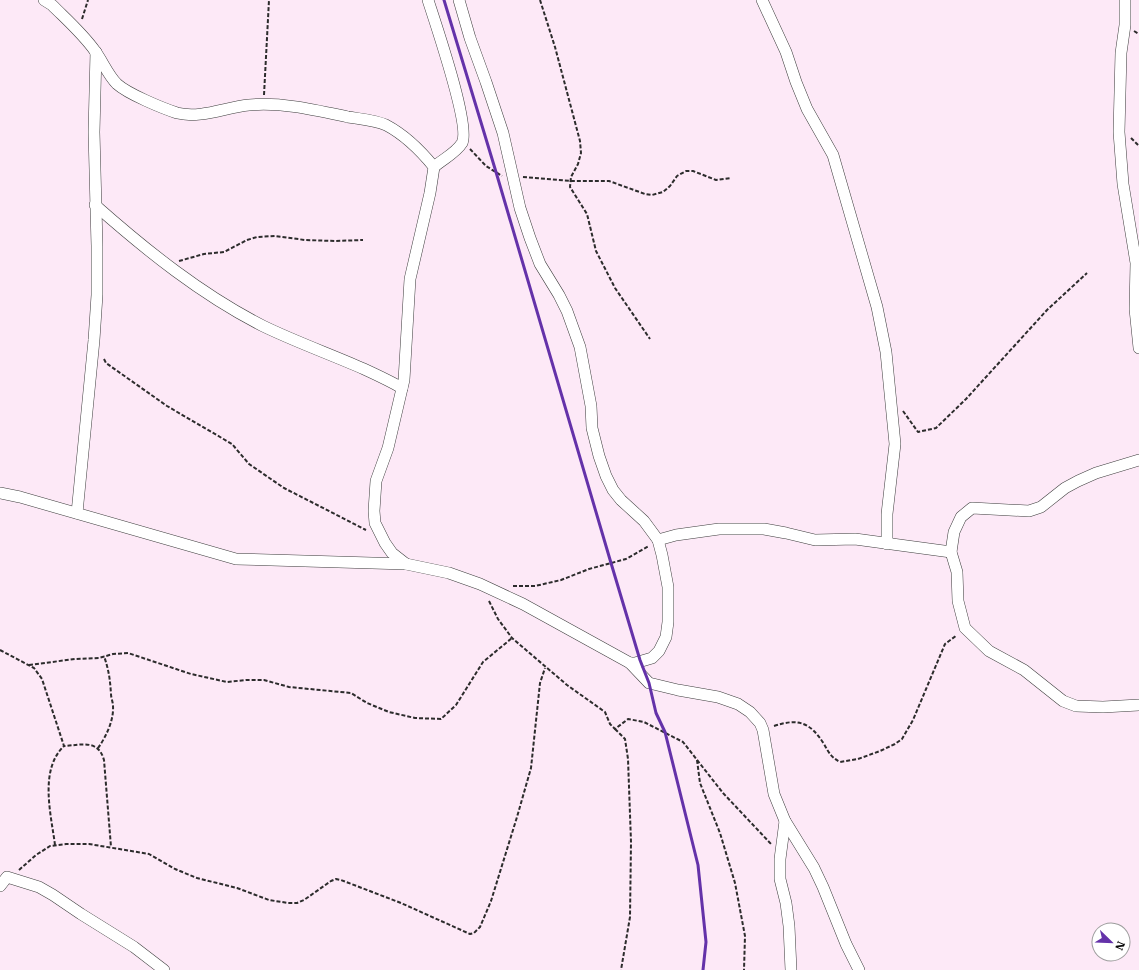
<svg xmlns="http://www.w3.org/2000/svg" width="1139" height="970" font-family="'IBM Plex Serif',serif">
<rect width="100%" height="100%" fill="#fde9f7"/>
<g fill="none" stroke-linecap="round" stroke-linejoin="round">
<g stroke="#3d3d3d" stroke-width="12">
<g id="minor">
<path d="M 44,0 L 52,5 C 67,20 83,34 95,51 C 103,62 108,75 117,84 C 128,94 162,108 177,113 C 201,119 226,107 249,105 C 282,102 315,110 348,117 C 360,119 375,120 386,125 C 405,135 421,151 434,167 L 430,193 L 410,279 L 404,380 L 388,448 L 376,481 L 374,511 L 375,523 L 385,543 L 392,553 L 406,564"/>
<path d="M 428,0 C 435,22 471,127 462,143 C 456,153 443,159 434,167"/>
<polyline points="459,0 470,38 486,82 503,133 520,208 530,238 540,264 559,295 567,311 580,347 591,406 592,428 599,456 606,476 613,490 621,500 644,521 658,540 662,555 668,587 668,622 666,637 659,651 652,658 635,663 630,663"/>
<polyline points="762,0 786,52 796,82 807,109 833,155 877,307 886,352 895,444 887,514 887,544"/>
<polyline points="1125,0 1125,25 1121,53 1119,132 1123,184 1136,263 1135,309 1139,348"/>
<path d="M 95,205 C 147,251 202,295 263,326 C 296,342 330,354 364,369 C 377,375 390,381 402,388"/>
<polyline points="1139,460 1096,473 1078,481 1065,488 1041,507 1029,511 972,508 961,517 954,532 951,552 957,572 958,601 965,628 989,651 1024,670 1063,701 1076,706 1103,707 1139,705"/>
<polyline points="0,493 20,497 236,559 406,564 449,573 480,584 523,604 630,663 649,683 678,690 718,697 738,704 750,712 760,723 763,730 774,794 785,821 814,868 823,887 846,944 859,970"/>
<polyline points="77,513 94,340 97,295 97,246 94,132 96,52"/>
<polyline points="658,540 676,535 719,529 764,529 786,533 815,540 855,539 951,552"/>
<polyline points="785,821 780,859 780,879 786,903 789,926 791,970"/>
<polyline points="0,886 7,877 39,887 53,895 81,914 134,947 164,970"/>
</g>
</g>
<g stroke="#2c2c2c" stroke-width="2" stroke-dasharray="4 2" stroke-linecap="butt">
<polyline points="540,0 555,47 580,141 581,153 578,164 571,177 570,187 587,214 596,251 615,288 650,339"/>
<polyline points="82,19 88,0"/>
<polyline points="1134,31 1139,34"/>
<polyline points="264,95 269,0"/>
<polyline points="1131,138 1139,146"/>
<polyline points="470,149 486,166 502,176"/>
<polyline points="523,177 571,181 609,181 645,194 652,195 663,192 670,186 677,176 686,171 693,171 716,180 731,178"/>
<polyline points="179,261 204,254 224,252 247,240 257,237 275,236 305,240 335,241 363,240"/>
<polyline points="104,359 106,363 167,406 232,444 249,464 284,488 366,530"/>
<polyline points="903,411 918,432 936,428 966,399 1047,310 1087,273"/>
<polyline points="513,586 535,586 561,580 589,569 626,559 649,546"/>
<polyline points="489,601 498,619 512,638 567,685 605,712 610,724 615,729 628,719 644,722 683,742 723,793 771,844"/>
<path d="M 0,650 L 34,668 L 42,679 L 64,746 C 82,745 98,739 104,760 L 111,847"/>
<polyline points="29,665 75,659 99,658 113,654 128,653 191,674 227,682 246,680 264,680 289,687 351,693 367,703 389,712 415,718 441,719 456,705 483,662 512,638"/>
<path d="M 774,726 C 798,718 810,722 824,744 C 829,753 831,757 840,762 L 858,759 L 880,751 L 895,744 L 902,739 L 913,720 L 945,644 L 957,635"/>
<polyline points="615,729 625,739 628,759 631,842 630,917 621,970"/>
<path d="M 98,748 C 106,737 114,720 113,706 C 113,702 111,698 111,694 C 110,679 109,671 104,656"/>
<polyline points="697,760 700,783 720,833 735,883 745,936 744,970"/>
<path d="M 55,845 C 51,814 39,770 64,746"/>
<polyline points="19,870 36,855 50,846 66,844 89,844 149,854 175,869 197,878 237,888 269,900 288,903 297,903 304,900 331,881 336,879 341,880 401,903 470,934 474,933 480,927 491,901 517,817 531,768 540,683 545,668"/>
</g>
<use href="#minor" stroke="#fff" stroke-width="11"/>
<polyline stroke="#6432a9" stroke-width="3" points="444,0 496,172 611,563 640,660 649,683 656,713 665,732 698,865 706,942 703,970"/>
</g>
<g transform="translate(1111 942) rotate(113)"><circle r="19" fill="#ffffff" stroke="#9d9d9d"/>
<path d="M0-3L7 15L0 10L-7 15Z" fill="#6432a9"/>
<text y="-6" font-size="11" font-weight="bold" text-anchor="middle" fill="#0a0a0a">N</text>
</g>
</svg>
